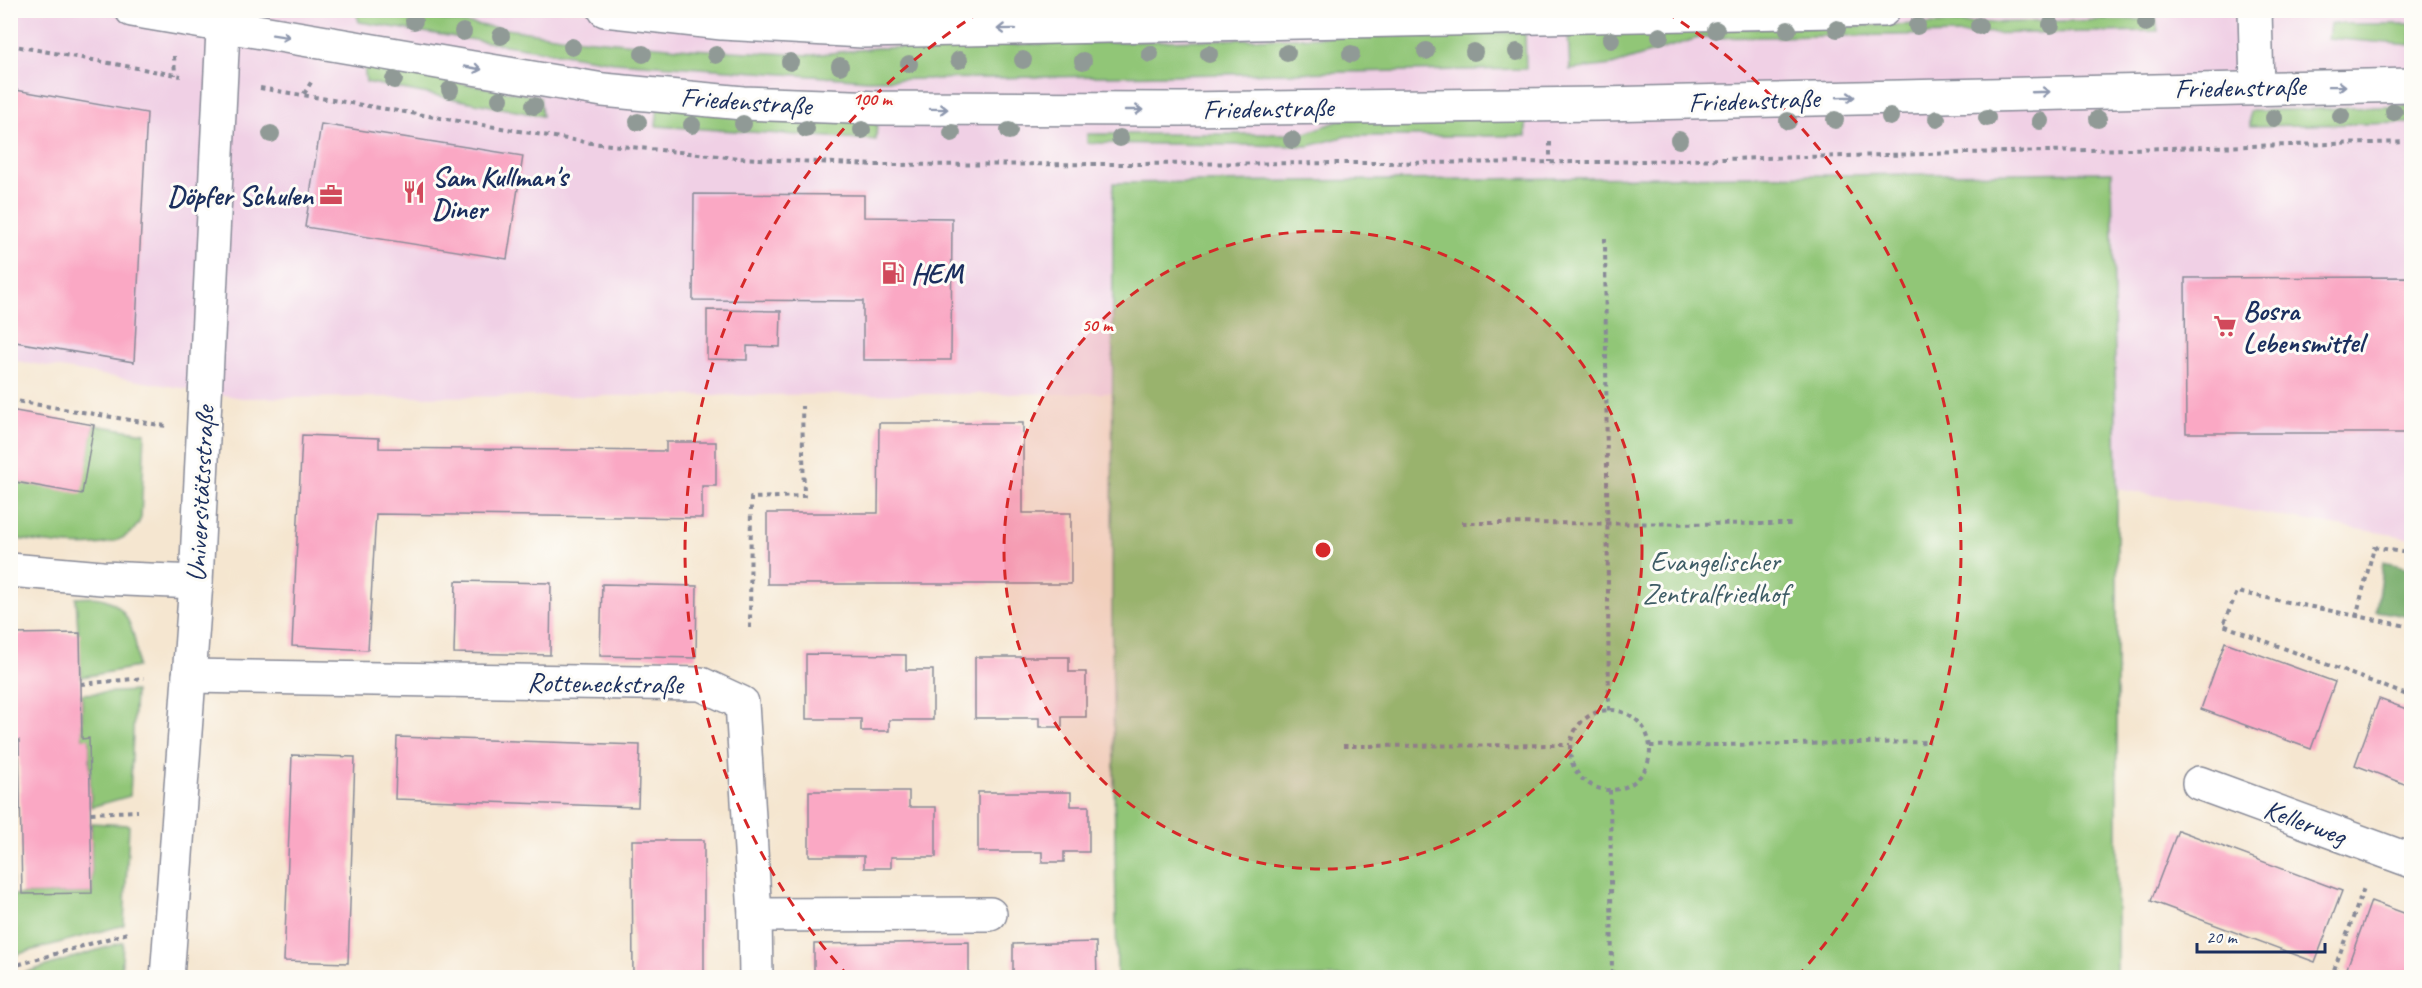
<svg xmlns="http://www.w3.org/2000/svg" width="2422" height="988" font-family="Caveat,sans-serif">
<rect width="100%" height="100%" fill="#fdfcf7"/>
<filter id="ink" filterUnits="userSpaceOnUse"><feTurbulence type="fractalNoise" baseFrequency=".0167" numOctaves="2"/><feDisplacementMap in="SourceGraphic" scale="12" xChannelSelector="R" yChannelSelector="G"/><feConvolveMatrix kernelMatrix="1 2 1 2 8 2 1 2 1" color-interpolation-filters="sRGB"/></filter>
<filter id="wash" filterUnits="userSpaceOnUse"><feTurbulence type="fractalNoise" baseFrequency=".008" numOctaves="4" result="noise"/><feDisplacementMap in="SourceGraphic" scale="24" xChannelSelector="R" yChannelSelector="G"/><feGaussianBlur stdDeviation="1.35" result="paint"/><feColorMatrix in="noise" values="0 0 0 0 0 0 0 0 0 0 0 0 0 0 0 0 0 1.4 0 .05"/><feComposite in="paint" operator="in"/></filter>
<g filter="url(#wash)">
<rect width="100%" height="100%" fill="#f5e6d0"/>
<polygon fill="#f0d0e5" points="10,11 2411,11 2411,538 2117,489 2112,172 1113,183 1113,393 242,398 11,360"/>
<g fill="#91c677" stroke="#567a6a" stroke-width="1.5">
<polygon points="356,11 382,11 561,37 690,49 812,55 876,48 1525,32 1526,69 868,80 614,62 359,22"/>
<polygon points="2156,19 2158,31 1698,38 1612,65 1570,70 1568,32"/>
<polygon points="2330,24 2411,24 2411,45 2328,38"/>
<polygon points="364,66 540,97 542,116 366,82"/>
<polygon points="658,104 877,122 876,140 656,126"/>
<polygon points="2411,106 2411,123 2250,126 2250,111"/>
<polygon points="1526,115 1526,136 1347,136 1309,146 1087,143 1087,134 1303,134 1344,119"/>
<polygon points="2112,172 2117,489 2117,977 1117,977 1112,640 1113,183"/>
<path d="M 94,425 L 145,433 L 141,518 C 125,560 47,543 11,538 L 11,481 L 81,493 Z"/>
<path d="M 76,598 C 84,598 93,596 100,598 C 130,603 138,642 137,667 L 81,677 Z"/>
<polygon points="135,691 130,796 91,807 89,739 82,739 82,694"/>
<polygon points="10,764 12,895 92,893 91,823 129,825 124,925 11,956"/>
<polygon points="123,942 121,977 11,977"/>
</g>
<polygon fill="#74ab68" stroke="#486d63" stroke-width="1.5" points="2383,562 2411,568 2411,617 2376,611"/>
<g id="blocks">
<g fill="#faa8c4">
<polygon points="10,89 147,113 134,362 10,341"/>
<polygon points="321,124 523,156 507,259 305,227"/>
<polygon points="694,194 864,195 864,217 952,218 951,360 863,360 863,301 693,300"/>
<polygon points="2412,277 2412,433 2186,433 2185,278"/>
<polygon points="707,310 781,311 780,347 747,346 747,360 707,359"/>
<polygon points="10,410 94,425 82,494 10,481"/>
<polygon points="879,423 1023,423 1023,513 1071,513 1071,584 767,584 767,513 878,513"/>
<polygon points="302,435 379,438 379,448 666,451 666,442 716,442 716,486 702,486 702,518 376,514 368,650 292,646"/>
<polygon points="456,581 551,583 550,655 454,653"/>
<polygon points="602,584 697,586 696,658 600,656"/>
<polygon points="80,633 82,739 89,738 92,893 22,894 19,740 10,740 10,634"/>
<polygon points="2225,642 2335,682 2311,749 2201,709"/>
<polygon points="806,654 906,655 906,670 933,670 933,720 889,720 889,731 861,731 861,719 806,719"/>
<polygon points="975,657 1069,657 1069,672 1086,672 1086,717 1062,717 1062,727 1039,727 1039,718 975,718"/>
<polygon points="2379,699 2412,711 2412,787 2355,765"/>
<polygon points="397,737 640,745 638,807 395,799"/>
<polygon points="292,755 355,757 348,963 284,961"/>
<polygon points="809,791 909,791 909,807 936,807 936,857 891,857 891,868 864,868 864,856 809,856"/>
<polygon points="978,792 1071,792 1071,806 1089,806 1089,852 1064,852 1064,862 1042,862 1042,852 978,852"/>
<polygon points="2178,830 2342,891 2315,962 2151,901"/>
<polygon points="632,840 704,840 704,978 633,978"/>
<polygon points="2371,901 2412,916 2412,978 2362,978 2346,971"/>
<polygon points="969,942 969,978 814,978 814,944"/>
<polygon points="1096,942 1097,978 1013,978 1013,944"/>
</g>
</g>
</g>
<g filter="url(#ink)">
<use href="#blocks" fill-opacity="0" stroke="#888a97" stroke-width="1.5"/>
<g fill="none" stroke-linecap="round" stroke-linejoin="round">
<g stroke="#888a97" stroke-width="36">
<g id="minor">
<polyline points="2255,10 2257,87"/>
<polyline points="10,570 102,578 196,582"/>
<polyline points="189,676 701,684 742,703 755,915 756,978"/>
<polyline points="2199,783 2412,861"/>
<polyline points="755,915 990,914"/>
<polyline points="167,978 196,582 224,10"/>
</g>
</g>
<g stroke="#888a97" stroke-width="36">
<g id="major">
<polyline points="132,10 603,90 743,103 880,108 1181,109 1602,104 2412,85"/>
<polyline points="605,10 722,23 863,31 1883,10"/>
</g>
</g>
<g stroke="#888a97" stroke-width="4" stroke-dasharray="4.5 4.5" stroke-linecap="butt">
<polyline points="10,45 181,76"/>
<polyline points="174,56 175,75"/>
<polyline points="260,88 591,143 738,158 874,165 1603,162 2412,142"/>
<polyline points="304,94 313,79"/>
<polyline points="1550,142 1550,162"/>
<polyline points="1605,238 1609,711"/>
<polyline points="10,400 166,426"/>
<polyline points="1462,523 1794,524"/>
<polyline points="2356,617 2374,547 2412,554"/>
<polyline points="2412,627 2237,592 2223,625 2412,697"/>
<polyline points="750,628 751,498 804,496 802,406"/>
<polyline points="81,684 144,678"/>
<circle cx="1610" cy="750" r="40"/>
<polyline points="1343,746 1570,745"/>
<polyline points="1650,746 1930,742"/>
<polyline points="1610,790 1612,978"/>
<polyline points="91,813 138,811"/>
<polyline points="10,967 131,932"/>
<polyline points="2331,978 2365,885"/>
</g>
<use href="#minor" stroke="#fff" stroke-width="33"/>
<use href="#major" stroke="#fff" stroke-width="33"/>
</g>
<g fill="#909a96">
<circle cx="414" cy="21" r="9"/>
<circle cx="2146" cy="23" r="9"/>
<circle cx="2051" cy="25" r="9"/>
<circle cx="1917" cy="26" r="9"/>
<circle cx="1979" cy="26" r="9"/>
<circle cx="1837" cy="29" r="9"/>
<circle cx="1716" cy="30" r="9"/>
<circle cx="1788" cy="30" r="9"/>
<circle cx="463" cy="32" r="9"/>
<circle cx="501" cy="36" r="9"/>
<circle cx="1660" cy="36" r="9"/>
<circle cx="1611" cy="40" r="9"/>
<circle cx="572" cy="47" r="9"/>
<circle cx="1426" cy="51" r="9"/>
<circle cx="1474" cy="52" r="9"/>
<circle cx="1517" cy="52" r="9"/>
<circle cx="1287" cy="53" r="9"/>
<circle cx="643" cy="54" r="9"/>
<circle cx="1150" cy="54" r="9"/>
<circle cx="1209" cy="54" r="9"/>
<circle cx="1351" cy="54" r="9"/>
<circle cx="716" cy="55" r="9"/>
<circle cx="959" cy="60" r="9"/>
<circle cx="1023" cy="60" r="9"/>
<circle cx="1083" cy="61" r="9"/>
<circle cx="790" cy="62" r="9"/>
<circle cx="909" cy="64" r="9"/>
<circle cx="840" cy="66" r="9"/>
<circle cx="394" cy="80" r="9"/>
<circle cx="450" cy="90" r="9"/>
<circle cx="500" cy="99" r="9"/>
<circle cx="534" cy="106" r="9"/>
<circle cx="2394" cy="112" r="9"/>
<circle cx="2341" cy="116" r="9"/>
<circle cx="1890" cy="117" r="9"/>
<circle cx="1987" cy="118" r="9"/>
<circle cx="2274" cy="118" r="9"/>
<circle cx="1937" cy="119" r="9"/>
<circle cx="2098" cy="119" r="9"/>
<circle cx="1835" cy="120" r="9"/>
<circle cx="1788" cy="121" r="9"/>
<circle cx="2040" cy="121" r="9"/>
<circle cx="638" cy="122" r="9"/>
<circle cx="743" cy="124" r="9"/>
<circle cx="692" cy="125" r="9"/>
<circle cx="806" cy="129" r="9"/>
<circle cx="862" cy="130" r="9"/>
<circle cx="1009" cy="131" r="9"/>
<circle cx="952" cy="133" r="9"/>
<circle cx="271" cy="134" r="9"/>
<circle cx="1120" cy="138" r="9"/>
<circle cx="1292" cy="140" r="9"/>
<circle cx="1679" cy="140" r="9"/>
</g>
<defs><path id="oneway-shaft" d="M-6 0H5M1.5-3L5.5 0L1.5 3" fill="none" stroke-width="1.6" stroke-linecap="round" stroke-linejoin="round" transform="scale(1.5)"/></defs>
<g stroke="#8d97ae">
<use href="#oneway-shaft" transform="translate(1006 29) rotate(179)"/>
<use href="#oneway-shaft" transform="translate(281 36) rotate(9)"/>
<use href="#oneway-shaft" transform="translate(473 68) rotate(10)"/>
<use href="#oneway-shaft" transform="translate(2337 86) rotate(-1)"/>
<use href="#oneway-shaft" transform="translate(2041 92) rotate(-2)"/>
<use href="#oneway-shaft" transform="translate(1846 97) rotate(-2)"/>
<use href="#oneway-shaft" transform="translate(939 109) rotate(1)"/>
<use href="#oneway-shaft" transform="translate(1134 110)"/>
</g>
</g>
<circle cx="1323" cy="550" r="319" fill="#d62828" fill-opacity=".12"/>
<g fill="none" stroke="#d62828" stroke-width="3" stroke-dasharray="10 8">
<circle cx="1323" cy="550" r="319"/>
<path d="M849 977A638 638 0 0 1 980 12M1666 12A638 638 0 0 1 1797 977"/>
</g>
<defs>
<g id="restaurant-bare" transform="scale(1.8)"><path d="M-5-6h1v4h1v-4h1v4h1v-4h1v5L-1.5 .5V6h-2V.5L-5-1ZM5-6V6H3V1.5H1.5Q1.5-4 5-6Z" fill="#d1495b" stroke="#fdfcf7" stroke-width="2.5" paint-order="stroke"/></g>
<g id="office-bare" transform="scale(1.8)"><path d="M-6-3h4V-5.5h4V-3h4V5H-6ZM-1-4.5V-3h2v-1.5ZM-6 0V1H6V0Z" fill="#d1495b" stroke="#fdfcf7" stroke-width="2.5" paint-order="stroke"/></g>
<g id="fuel-bare" transform="scale(1.8)"><path d="M-5.5-6h7V0h2V4h1.3V-2.5L3-4.5l.8-.8L6-3V5H2.5V1h-1V6h-7ZM-4.2-4.7v3.2H.2V-4.7Z" fill="#d1495b" stroke="#fdfcf7" stroke-width="2.5" paint-order="stroke"/></g>
<g id="supermarket-bare" transform="scale(1.8)"><path d="M-6-5.5h2.5l.6 2H6L4.5 2H-2.5L-4.4-4H-6ZM-1.5 3.2a1.3 1.3 0 1 0 .1 0ZM3 3.2a1.3 1.3 0 1 0 .1 0Z" fill="#d1495b" stroke="#fdfcf7" stroke-width="2.5" paint-order="stroke"/></g>
</defs>
<g fill-rule="evenodd">
<use href="#restaurant-bare" x="414" y="192"/>
<use href="#office-bare" x="331" y="195"/>
<use href="#fuel-bare" x="893" y="273"/>
<use href="#supermarket-bare" x="2225" y="326"/>
</g>
<g text-anchor="middle" dominant-baseline="central" stroke-width="6" stroke-linejoin="round" paint-order="stroke">
<g font-size="28" fill="#1b2f5e" stroke="#fdfcf7">
<text transform="translate(2240 87) rotate(-1)">Friedenstraße</text>
<text transform="translate(1754 100) rotate(-2)">Friedenstraße</text>
<text transform="translate(746 101) rotate(4)">Friedenstraße</text>
<text transform="translate(1268 108) rotate(-1)">Friedenstraße</text>
<text transform="translate(200 494) rotate(-87)">Universitätsstraße</text>
<text transform="translate(605 683) rotate(1)">Rotteneckstraße</text>
<text transform="translate(2305 822) rotate(20)">Kellerweg</text>
</g>
<g font-size="28" font-weight="bold" fill="#1b2f5e" stroke="#fdfcf7" text-anchor="start">
<text x="432" y="176">Sam Kullman's<tspan x="432" dy="32">Diner</tspan></text>
<text x="313" y="195" text-anchor="end">Döpfer Schulen</text>
<text x="911" y="273">HEM</text>
<text x="2243" y="310">Bosra<tspan x="2243" dy="32">Lebensmittel</tspan></text>
</g>
<g font-size="28" fill="#3e5c66" stroke="#fdfcf7">
<text x="1715" y="561">Evangelischer<tspan x="1715" dy="32">Zentralfriedhof</tspan></text>
</g>
</g>
<circle cx="1323" cy="550" r="9" fill="#d62828" stroke="#fdfcf7" stroke-width="3"/>
<g font-size="18" text-anchor="middle" font-weight="bold" fill="#d62828" stroke="#fdfcf7" stroke-width="6" stroke-linejoin="round" paint-order="stroke">
<text x="872" y="105">100 m</text>
<text x="1097" y="331">50 m</text>
</g>
<rect width="2422" height="988" fill="none" stroke="#fdfcf7" stroke-width="36"/>
<path d="M2197 943v9h128v-9" fill="none" stroke="#1b2f5e" stroke-width="3"/>
<text x="2206" y="943" font-size="18" fill="#1b2f5e" stroke="#fdfcf7" stroke-width="4.5" paint-order="stroke">20 m</text>
</svg>
